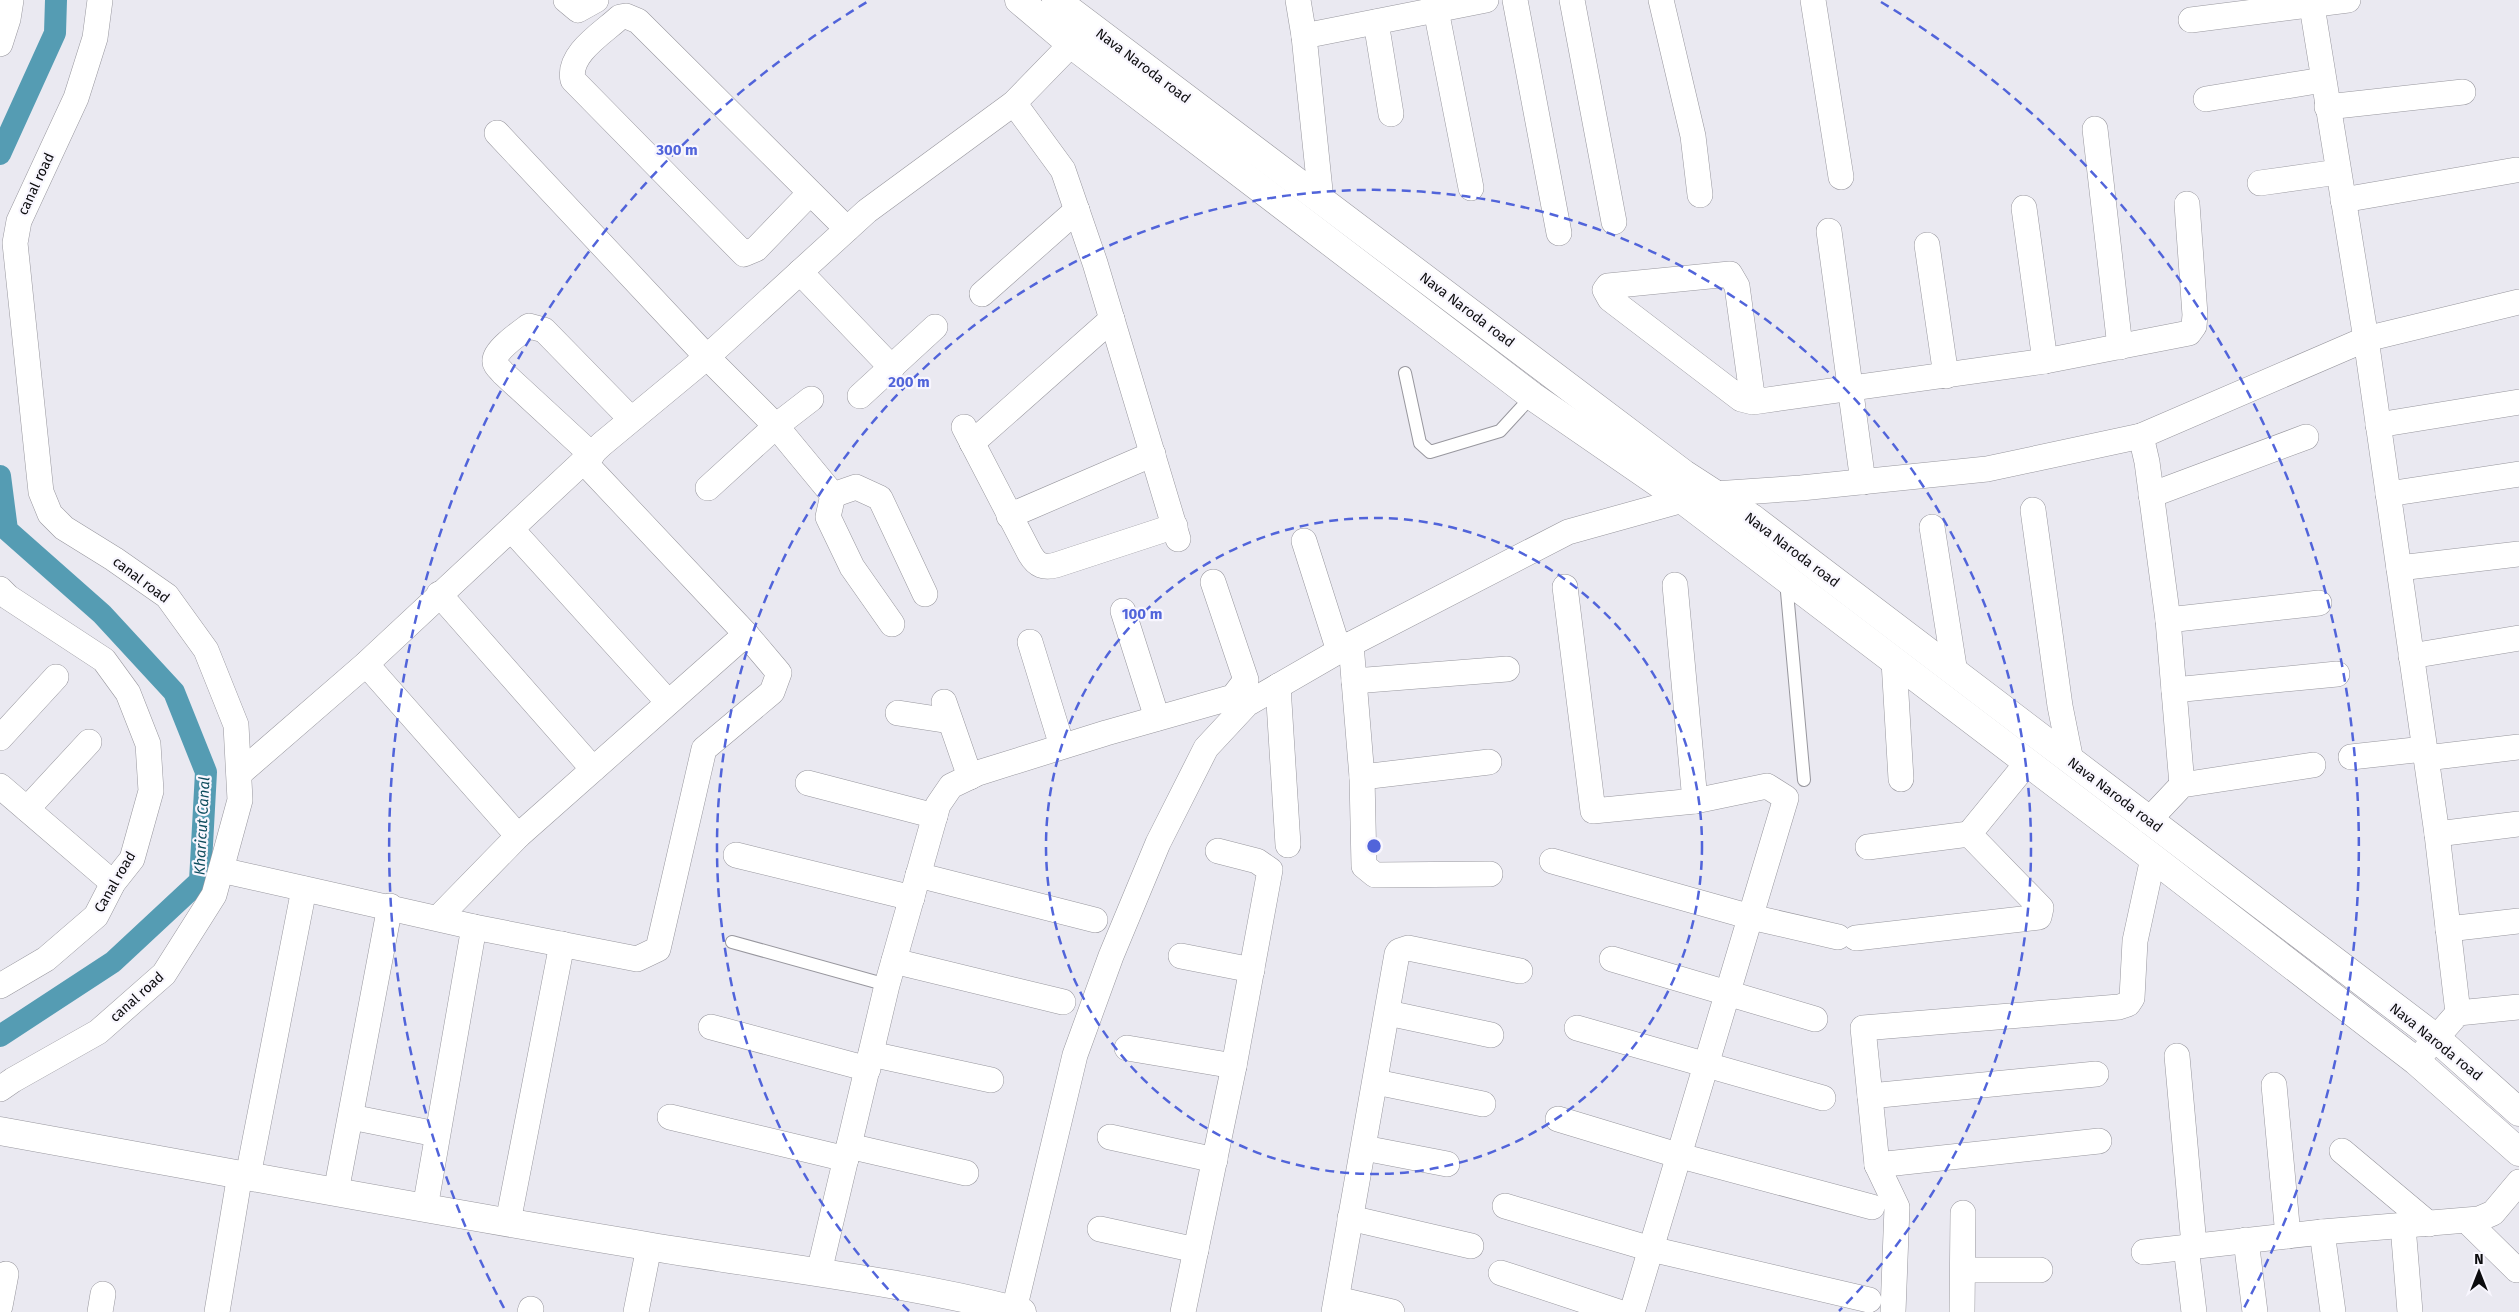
<svg xmlns="http://www.w3.org/2000/svg" width="2519" height="1312" font-family="'Fira Sans',sans-serif">
<rect width="100%" height="100%" fill="#eae9f1"/>
<g fill="none" stroke-linecap="round" stroke-linejoin="round">
<g stroke="#559cb3" stroke-width="22">
<polyline points="0,154 55,33 56,0"/>
<polyline points="0,476 7,530 102,614 174,692 206,772 200,881 113,962 0,1036"/>
</g>
<g stroke="#98979e" stroke-width="14">
<g id="service">
<polyline points="1405,373 1420,443 1430,452 1500,431 1532,396"/>
<polyline points="1786,581 1804,780"/>
<polyline points="732,942 887,985"/>
</g>
</g>
<g stroke="#98979e" stroke-width="26">
<g id="minor">
<polyline points="566,0 578,10 596,0"/>
<polyline points="1298,0 1304,36"/>
<polyline points="1515,0 1559,233"/>
<polyline points="1572,0 1614,222"/>
<polyline points="1661,0 1693,136 1700,195"/>
<polyline points="1813,0 1841,177"/>
<polyline points="2311,0 2366,339 2437,834 2458,1013"/>
<polyline points="1436,10 1471,188"/>
<polyline points="2191,20 2348,0"/>
<polyline points="1376,22 1391,114"/>
<polyline points="0,44 8,19 11,0"/>
<polyline points="2206,99 2323,80"/>
<polyline points="1014,103 1063,170 1095,263 1178,539"/>
<polyline points="2327,107 2463,92"/>
<polyline points="2095,129 2120,347"/>
<polyline points="497,133 707,357 776,426 833,495 856,487 880,498 925,594"/>
<polyline points="2260,183 2338,172"/>
<path d="M 810,193 L 756,249 L 744,254 L 573,80 C 567,54 603,33 620,17 L 626,16 L 638,21 L 847,229"/>
<polyline points="1321,200 1304,36 1486,0"/>
<polyline points="2343,200 2516,170"/>
<polyline points="2024,208 2045,361"/>
<polyline points="1829,231 1863,482"/>
<polyline points="1927,245 1946,376"/>
<polyline points="800,272 892,368"/>
<polyline points="982,294 1077,210"/>
<polyline points="860,396 935,327"/>
<polyline points="1753,402 1737,286 1730,274 1608,286 1605,290 1610,299 1741,399 1753,402 2045,361 2189,333 2194,326 2195,315 2187,204"/>
<polyline points="2378,425 2519,402"/>
<path d="M 964,427 L 1030,554 C 1037,566 1044,568 1056,565 L 1175,526"/>
<polyline points="2141,436 2147,462 2168,620 2182,785"/>
<polyline points="972,443 1112,319"/>
<path d="M 592,455 L 503,373 C 500,369 494,365 495,360 C 495,350 521,332 529,326 L 544,330 L 631,419"/>
<polyline points="708,488 776,426 811,399"/>
<polyline points="2388,494 2519,474"/>
<polyline points="833,495 828,517 852,567 892,624"/>
<polyline points="2151,495 2306,437"/>
<polyline points="2033,510 2060,706 2071,761"/>
<polyline points="1009,516 1153,454"/>
<polyline points="1932,527 1955,673"/>
<polyline points="512,530 668,702"/>
<polyline points="1304,541 1339,651"/>
<polyline points="2399,568 2519,554"/>
<polyline points="1565,587 1593,811 1695,801 1675,585"/>
<polyline points="0,589 8,597 104,660 128,693 148,744 151,791 132,859 113,883 96,916 46,959 0,986"/>
<polyline points="439,594 593,769"/>
<polyline points="1123,611 1157,718"/>
<polyline points="2168,620 2319,603"/>
<polyline points="1030,642 1062,746"/>
<polyline points="1351,644 1362,777 1364,866 1375,875 1490,874"/>
<polyline points="2411,656 2519,638"/>
<polyline points="1894,661 1901,779"/>
<polyline points="366,664 518,836"/>
<polyline points="1354,681 1507,669"/>
<polyline points="1278,686 1288,845"/>
<polyline points="2174,690 2337,674"/>
<polyline points="944,702 970,777"/>
<polyline points="898,713 950,721"/>
<polyline points="0,738 56,677"/>
<polyline points="2351,757 2424,749"/>
<polyline points="2426,758 2519,747"/>
<polyline points="239,774 366,664 602,444 707,357 867,211 1014,103 1085,30"/>
<polyline points="1362,777 1489,762"/>
<polyline points="808,783 935,816"/>
<polyline points="0,786 113,883"/>
<polyline points="27,809 89,742"/>
<polyline points="2148,821 2182,785 2313,765"/>
<polyline points="2437,834 2519,824"/>
<polyline points="1868,847 1969,834"/>
<polyline points="736,855 912,898"/>
<polyline points="1552,861 1751,917 1838,937"/>
<polyline points="221,870 474,927 637,959 658,949 704,749 772,692 779,673 746,634 585,463"/>
<polyline points="918,875 1095,920"/>
<polyline points="438,918 518,836 746,634"/>
<polyline points="2448,929 2519,921"/>
<polyline points="1856,938 2039,917 2041,908 1969,834 2027,763"/>
<polyline points="1181,956 1252,970"/>
<polyline points="1612,959 1815,1019"/>
<polyline points="894,961 1063,1002"/>
<polyline points="1388,1013 1491,1035"/>
<polyline points="711,1027 868,1069"/>
<polyline points="1577,1028 1823,1098"/>
<polyline points="1127,1048 1234,1066"/>
<polyline points="871,1054 991,1080"/>
<polyline points="2177,1056 2194,1245"/>
<polyline points="2416,1061 2458,1013 2519,1007"/>
<polyline points="1376,1082 1483,1104"/>
<polyline points="2274,1085 2288,1236"/>
<polyline points="0,1089 13,1080 98,1032 164,974 214,895 240,800 236,725 206,650 167,596 114,559 64,528 50,514 41,492 15,243 19,221 76,98 95,38 100,0"/>
<polyline points="1870,1096 2096,1074"/>
<polyline points="351,1117 436,1134"/>
<polyline points="670,1117 846,1159"/>
<polyline points="1558,1119 1677,1155 1872,1207"/>
<polyline points="1110,1137 1215,1160"/>
<polyline points="849,1146 966,1173"/>
<polyline points="1364,1148 1447,1164"/>
<polyline points="2342,1151 2429,1224"/>
<polyline points="1877,1165 2099,1141"/>
<polyline points="248,1176 304,889"/>
<polyline points="336,1192 390,906"/>
<polyline points="1505,1206 1651,1249 1869,1300"/>
<polyline points="425,1208 474,927"/>
<polyline points="1350,1218 1471,1246"/>
<polyline points="2467,1221 2517,1270"/>
<polyline points="508,1222 562,944"/>
<polyline points="2403,1226 2410,1312"/>
<polyline points="1100,1229 1196,1250"/>
<polyline points="2322,1232 2333,1312"/>
<polyline points="2246,1240 2255,1312"/>
<polyline points="2186,1247 2194,1312"/>
<polyline points="2144,1252 2322,1232 2479,1219 2493,1213 2519,1182"/>
<polyline points="1963,1270 2040,1270"/>
<polyline points="819,1272 887,985 938,805 951,786 978,773 1106,733 1233,697 1246,680 1213,582"/>
<polyline points="1501,1273 1619,1312"/>
<polyline points="1337,1299 1392,1312"/>
<polyline points="0,1306 6,1274"/>
<polyline points="1014,1310 1075,1055 1111,956 1158,843 1206,748 1247,704 1351,644 1568,532 1683,500 1714,494 1801,488 1987,469 2141,436 2366,339 2519,302"/>
<polyline points="100,1312 103,1294"/>
<polyline points="217,1312 240,1174"/>
<polyline points="530,1312 531,1309"/>
<polyline points="636,1312 649,1247"/>
<polyline points="1183,1312 1234,1066 1270,870 1257,861 1218,851"/>
<polyline points="1334,1312 1397,954 1399,951 1408,948 1520,971"/>
<polyline points="1632,1312 1786,798 1767,786 1695,801"/>
<polyline points="1893,1312 1897,1207 1877,1165 1863,1028 2119,1007 2128,1004 2132,998 2135,941 2153,858"/>
<polyline points="1962,1312 1963,1213"/>
</g>
</g>
<g stroke="#98979e" stroke-width="29">
<g id="tertiary">
<polyline points="1019,0 1071,44 1532,396 1683,500 2153,858 2416,1061 2519,1152"/>
<polyline points="1056,0 1684,474 1752,518 2436,1038 2519,1112"/>
<path d="M 0,1131 C 216,1170 431,1211 647,1246 C 772,1267 899,1280 1022,1312"/>
</g>
</g>
<use href="#service" stroke="#fff" stroke-width="12"/>
<use href="#minor" stroke="#fff" stroke-width="25"/>
<use href="#tertiary" stroke="#fff" stroke-width="28"/>
</g>
<g fill="none" stroke="#5164da" stroke-width="2.5" stroke-dasharray="9 6">
<circle cx="1374" cy="846" r="328"/>
<path d="M909 1311A657 657 0 1 1 1839 1311"/>
<path d="M504 1308A985 985 0 0 1 867 2M1881 2A985 985 0 0 1 2244 1308"/>
</g>
<g text-anchor="middle" dominant-baseline="central" stroke-width="4.5" stroke-linejoin="round" paint-order="stroke">
<g font-size="14" fill="#0c0c0e" stroke="#f8f6fe">
<text transform="translate(1143 66) rotate(37)">Nava Naroda road</text>
<text transform="translate(36 184) rotate(-65)">canal road</text>
<text transform="translate(1467 310) rotate(37)">Nava Naroda road</text>
<text transform="translate(1792 550) rotate(37)">Nava Naroda road</text>
<text transform="translate(141 580) rotate(37)">canal road</text>
<text transform="translate(2115 795) rotate(37)">Nava Naroda road</text>
<text transform="translate(115 882) rotate(-60)">Canal road</text>
<text transform="translate(137 997) rotate(-42)">canal road</text>
<text transform="translate(2436 1042) rotate(39)">Nava Naroda road</text>
</g>
<g font-size="15" font-style="italic" fill="#0c4b5c" stroke="#f8f6fe">
<text transform="translate(202 826) rotate(-87)">Kharicut Canal</text>
</g>
</g>
<circle cx="1374" cy="846" r="8" fill="#5164da" stroke="#f8f6fe" stroke-width="2.5"/>
<g font-size="15" text-anchor="middle" font-weight="bold" fill="#5164da" stroke="#f8f6fe" stroke-width="4.5" stroke-linejoin="round" paint-order="stroke">
<text x="677" y="155">300 m</text>
<text x="909" y="387">200 m</text>
<text x="1142" y="619">100 m</text>
</g>
<g transform="translate(2479 1272)" stroke="#f8f6fe" stroke-width="4" paint-order="stroke">
<path d="M0-4L9 19L0 12L-9 19Z" fill="#0c0c0e"/>
<text y="-8" font-size="14" font-weight="bold" text-anchor="middle" fill="#0c0c0e">N</text>
</g>
</svg>
